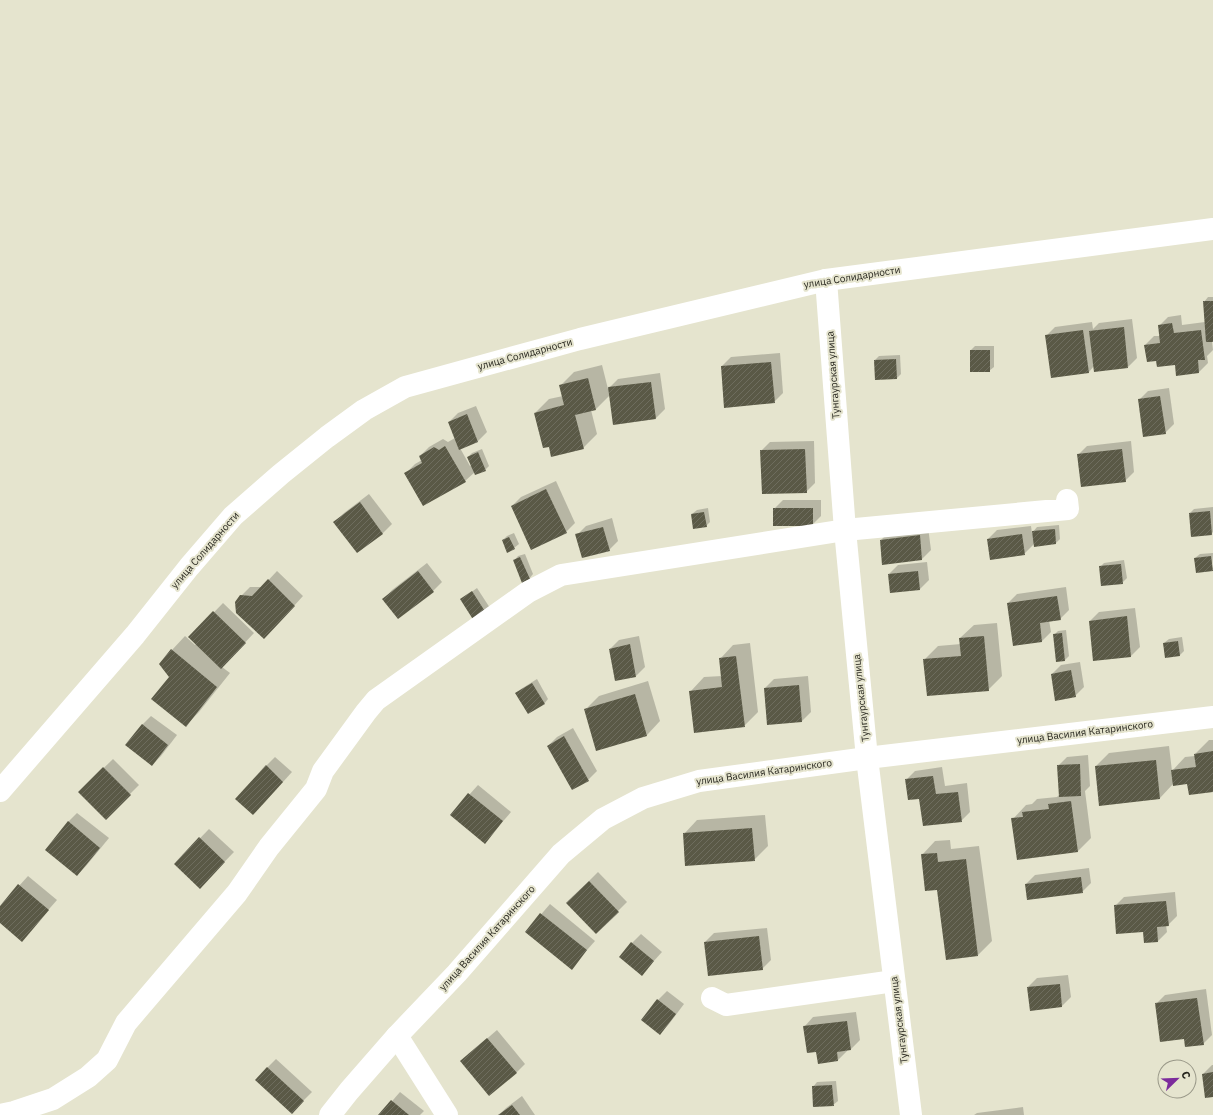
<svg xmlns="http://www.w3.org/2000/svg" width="1213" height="1115" font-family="'IBM Plex Sans',sans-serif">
<defs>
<pattern id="building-hatch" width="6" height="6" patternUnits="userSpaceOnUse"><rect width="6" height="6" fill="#5a5946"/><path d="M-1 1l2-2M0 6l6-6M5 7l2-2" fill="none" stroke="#6e6d5e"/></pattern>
</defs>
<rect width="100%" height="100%" fill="#e5e4ce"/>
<g fill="#0003">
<polygon points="1208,297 1213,297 1213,341 1212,341 1213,350 1207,356 1208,363 1199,372 1176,364 1157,359 1145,345 1154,336 1160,336 1159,326 1168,317 1181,315 1182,325 1205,322 1204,302"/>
<polygon points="1132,319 1137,358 1128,367 1095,371 1094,366 1089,372 1046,336 1055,327 1092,322 1093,329 1099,323"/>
<polygon points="975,346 994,346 994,367 989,371 971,350"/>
<polygon points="780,353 783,393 774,402 722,366 731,357"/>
<polygon points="900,355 901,374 897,378 875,360 879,356"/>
<polygon points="602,365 608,389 618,379 660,373 665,409 656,418 610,395 596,409 591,410 597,434 583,448 549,446 535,413 549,399 563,396 560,386 574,372"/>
<polygon points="1169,388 1174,424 1165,433 1139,400 1148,391"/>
<polygon points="476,406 487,432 478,441 460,448 470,466 472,465 468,457 472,453 482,449 489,466 485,470 475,472 465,481 406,473 415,464 422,460 420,456 429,447 443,439 448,442 455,438 449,422 458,413"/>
<polygon points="814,441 815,483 806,492 761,451 770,442"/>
<polygon points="1131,441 1134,472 1125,481 1078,455 1087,446"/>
<polygon points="556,481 575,523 566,532 512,506 521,497"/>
<polygon points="369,494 392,524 383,533 358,552 335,522 344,513"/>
<polygon points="783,500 821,500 821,516 812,525 774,509"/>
<polygon points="1213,507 1213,532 1211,534 1192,536 1190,513 1194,509"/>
<polygon points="708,508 710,522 706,526 692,514 697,510"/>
<polygon points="612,518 618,541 609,550 577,535 586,526"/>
<polygon points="1059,525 1060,539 1056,543 1035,546 1034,544 1024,554 988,539 997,530 1031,526 1032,533 1037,527"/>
<polygon points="928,527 931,550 922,559 881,540 890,531"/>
<polygon points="514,533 519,544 514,548 503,540 507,536"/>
<polygon points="1213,553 1212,570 1195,558 1200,554"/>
<polygon points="525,554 533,574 529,579 514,561 518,556"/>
<polygon points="1124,560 1127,578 1122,583 1100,567 1104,563"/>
<polygon points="927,562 929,580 920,589 889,574 898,565"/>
<polygon points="427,563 442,582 433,591 384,599 392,590"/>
<polygon points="277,571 303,596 273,629 241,596 250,587 262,587"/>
<polygon points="1066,587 1069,610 1060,619 1049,620 1051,632 1042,641 1014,645 1008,603 1017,594"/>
<polygon points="477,588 490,608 486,612 462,599"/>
<polygon points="223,603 254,633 222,667 230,673 199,712 186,725 170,677 172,650 185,636 195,645 196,644 190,637"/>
<polygon points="1135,608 1140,647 1131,656 1094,660 1090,621 1099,612"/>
<polygon points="997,623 1002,676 988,690 924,660 938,646 961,644 960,638 974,625"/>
<polygon points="1066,630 1069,656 1065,660 1054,635 1058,631"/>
<polygon points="639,636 645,667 636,676 610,649 619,640"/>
<polygon points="1182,637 1184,651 1180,655 1166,657 1164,643 1169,639"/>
<polygon points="750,643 758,712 744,726 691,691 704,677 722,676 720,659 733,645"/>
<polygon points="1080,662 1084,687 1075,696 1052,674 1061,665"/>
<polygon points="808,676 811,712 802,721 765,688 774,679"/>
<polygon points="537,679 548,699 544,704 516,693 521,689"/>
<polygon points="648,681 660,721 647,735 585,710 599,696"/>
<polygon points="151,716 177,735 161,756 152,765 142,725"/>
<polygon points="573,728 597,771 588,780 548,746 557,737"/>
<polygon points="1209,740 1213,740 1213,791 1188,783 1173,784 1160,798 1096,766 1109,753 1169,746 1172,771 1185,757 1195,756 1195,754"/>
<polygon points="1088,755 1090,786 1085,791 1091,838 1077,852 1013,819 1026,805 1032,804 1037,799 1057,797 1060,794 1058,766 1067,757"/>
<polygon points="275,757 292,772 262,805 266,766"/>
<polygon points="113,759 139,785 106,818 79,792"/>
<polygon points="942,767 945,786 967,783 970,812 961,821 920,798 906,780 915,771"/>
<polygon points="478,785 511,812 485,842 451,815"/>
<polygon points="77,813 109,838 86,866 77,875 68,822"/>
<polygon points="765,815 768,846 754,860 684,834 697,820"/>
<polygon points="209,829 234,852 200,887 175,864"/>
<polygon points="950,840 951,849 979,846 992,941 978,955 947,959 938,889 922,855 935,841"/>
<polygon points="1089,868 1091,883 1082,892 1026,884 1035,875"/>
<polygon points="598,872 627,902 596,933 567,903"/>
<polygon points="28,876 57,900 22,940 0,921 0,907"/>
<polygon points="1175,892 1177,916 1168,925 1166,925 1167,932 1158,941 1115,906 1124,897"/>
<polygon points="550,904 595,941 571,968 526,932"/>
<polygon points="767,928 771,960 762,969 705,942 714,933"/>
<polygon points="641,934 662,952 642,974 632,943"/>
<polygon points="1068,975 1071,997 1062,1006 1028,987 1037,978"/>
<polygon points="1206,989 1212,1035 1203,1044 1156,1004 1165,995"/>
<polygon points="667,991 684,1004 669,1024 660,1033 658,1000"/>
<polygon points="856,1012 860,1040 851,1049 847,1049 847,1051 838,1060 817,1051 805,1026 813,1017"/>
<polygon points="497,1030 525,1064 516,1073 461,1061"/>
<polygon points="276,1059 312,1092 300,1104 267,1068"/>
<polygon points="1212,1065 1213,1065 1213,1096 1203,1074"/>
<polygon points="836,1081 838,1101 833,1105 813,1087 817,1082"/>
<polygon points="400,1092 424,1111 420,1115 380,1115"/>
<polygon points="522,1096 535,1115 499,1115 506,1108"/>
<polygon points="1023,1107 1024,1115 974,1115 977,1113"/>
</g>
<g fill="url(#building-hatch)">
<polygon points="1203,301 1213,301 1213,342 1206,342"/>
<polygon points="1172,323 1174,333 1201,330 1205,360 1198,360 1199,373 1176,376 1175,365 1157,367 1156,361 1147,362 1144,345 1160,343 1158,325"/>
<polygon points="1124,327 1128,368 1094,372 1089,331"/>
<polygon points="1083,330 1089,373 1051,378 1045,335"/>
<rect x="970" y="350" width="20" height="22"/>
<polygon points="896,359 897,379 875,380 874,360"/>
<polygon points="771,362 775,403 724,408 721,366"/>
<polygon points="588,378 596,410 575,415 584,449 551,457 549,447 543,448 534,413 564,405 559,385"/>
<polygon points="651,382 656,419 613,425 608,387"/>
<polygon points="1160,396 1166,434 1143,437 1138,399"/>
<polygon points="467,414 478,442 459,450 448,422"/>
<polygon points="445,446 466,482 423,506 404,473 422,463 419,456 434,447 439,450"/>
<polygon points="805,449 807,493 762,494 760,450"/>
<polygon points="1122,449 1126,482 1081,487 1077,454"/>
<polygon points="478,452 486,471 475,475 467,457"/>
<polygon points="546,489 567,533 531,550 511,506"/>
<polygon points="360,502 383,534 357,553 333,522"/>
<rect x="773" y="508" width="40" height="18"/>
<polygon points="1210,511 1212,535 1191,537 1189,513"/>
<polygon points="704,512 707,527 693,529 691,514"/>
<polygon points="603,527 610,551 582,558 575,534"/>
<polygon points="1055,529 1056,544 1034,547 1032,531"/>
<polygon points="1022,534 1025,555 990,560 987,539"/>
<polygon points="920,535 922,560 882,565 880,540"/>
<polygon points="509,537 515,549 507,553 502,540"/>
<polygon points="1211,556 1213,571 1196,573 1194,558"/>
<polygon points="520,557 530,579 522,583 513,560"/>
<polygon points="1121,564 1123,584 1101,586 1099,566"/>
<polygon points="418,571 434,592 398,619 382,599"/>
<polygon points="918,571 920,590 890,593 888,574"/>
<polygon points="268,579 295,606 264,639 236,613 235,602 240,595 252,596"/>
<polygon points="472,591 486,613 474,621 460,599"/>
<polygon points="1057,596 1061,620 1040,623 1042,642 1013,646 1007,603"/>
<polygon points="213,611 246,643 221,669 188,637"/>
<polygon points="1127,616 1131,657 1093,661 1089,621"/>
<polygon points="1062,633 1065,661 1056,662 1053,634"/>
<polygon points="984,636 989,691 927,696 923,659 961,656 959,638"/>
<polygon points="1178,641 1180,656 1165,658 1163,643"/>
<polygon points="630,644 636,677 615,681 609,649"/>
<polygon points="171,649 217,687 186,727 151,699 169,677 159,664"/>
<polygon points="736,656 745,727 694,733 689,691 722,687 719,658"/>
<polygon points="1071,670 1076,697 1055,701 1051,674"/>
<polygon points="532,683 545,704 528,714 515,693"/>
<polygon points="799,685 802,722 767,725 764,688"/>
<polygon points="635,694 647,736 596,751 584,709"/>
<polygon points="142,724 168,745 152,766 125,745"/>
<polygon points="564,736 589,781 572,790 547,746"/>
<polygon points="1213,751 1213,792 1189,795 1187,784 1173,786 1171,770 1196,767 1194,754"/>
<polygon points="1156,760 1160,799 1099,806 1095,766"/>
<polygon points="1080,764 1081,796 1059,797 1057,765"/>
<polygon points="266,765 283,782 253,815 235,799"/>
<polygon points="103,767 131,795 106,820 78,792"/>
<polygon points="933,776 936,794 958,792 962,822 923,826 919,799 908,800 905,779"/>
<polygon points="468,793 503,821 485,844 450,815"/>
<polygon points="1071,801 1078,852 1017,860 1011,818 1023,817 1022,812 1049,809 1048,804"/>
<polygon points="68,821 100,848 77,876 45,850"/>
<polygon points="752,828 755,861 685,866 683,833"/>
<polygon points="199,837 225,862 200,889 174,864"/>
<polygon points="937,853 938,862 966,859 978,956 946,960 937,890 925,891 921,854"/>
<polygon points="1081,877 1083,893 1027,900 1025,884"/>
<polygon points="589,881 619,912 596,934 566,903"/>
<polygon points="18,884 49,910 22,942 0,923 0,906"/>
<polygon points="1166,901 1169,926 1157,927 1158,942 1144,943 1143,932 1116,934 1114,905"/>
<polygon points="540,913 587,950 572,970 525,932"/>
<polygon points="759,936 763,970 708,976 704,942"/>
<polygon points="631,942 654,961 642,976 619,957"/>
<polygon points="1060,984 1062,1007 1030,1011 1027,987"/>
<polygon points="1197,998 1204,1045 1185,1047 1184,1039 1160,1042 1155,1003"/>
<polygon points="657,999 676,1014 660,1035 641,1020"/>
<polygon points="847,1021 851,1050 837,1052 838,1061 818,1064 816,1052 807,1053 803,1026"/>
<polygon points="487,1038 517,1073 489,1096 460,1061"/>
<polygon points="267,1067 304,1101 292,1114 255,1080"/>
<polygon points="1213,1072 1213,1097 1205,1098 1202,1074"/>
<polygon points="832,1085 834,1106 813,1107 812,1086"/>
<polygon points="391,1100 409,1115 378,1115"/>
<polygon points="512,1105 520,1115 498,1115"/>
</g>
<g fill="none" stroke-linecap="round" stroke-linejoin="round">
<g stroke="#fff" stroke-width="22">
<polyline points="826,280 845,530 867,758 911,1115"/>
<polyline points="0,791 135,635 189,567 233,516 281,474 327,437 364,410 405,387 580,339 826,280 1213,229"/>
<polyline points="712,998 726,1005 894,981"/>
<polyline points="397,1036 447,1115"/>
<polyline points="0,1115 14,1112 53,1099 88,1077 107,1060 126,1023 237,893 269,847 316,789 323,771 366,712 376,700 528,592 561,575 845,530 1068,509 1067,500"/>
<polyline points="330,1115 349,1091 397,1036 457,973 561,854 603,819 643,798 699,781 867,758 1213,717"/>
</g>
</g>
<g text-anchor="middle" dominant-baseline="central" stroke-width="4" stroke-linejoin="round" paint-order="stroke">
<g font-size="10" fill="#27261e" stroke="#e5e4ce">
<text transform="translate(852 277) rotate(-9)">улица Солидарности</text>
<text transform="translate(525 354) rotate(-15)">улица Солидарности</text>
<text transform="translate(833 375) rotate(-94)">Тунгаурская улица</text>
<text transform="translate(205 550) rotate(-49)">улица Солидарности</text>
<text transform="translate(861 698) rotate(-96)">Тунгаурская улица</text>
<text transform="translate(1085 732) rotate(-7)">улица Василия Катаринского</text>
<text transform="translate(764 772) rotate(-8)">улица Василия Катаринского</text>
<text transform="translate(487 938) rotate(-48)">улица Василия Катаринского</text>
<text transform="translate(899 1020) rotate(-97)">Тунгаурская улица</text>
</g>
</g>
<g transform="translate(1177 1079) rotate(67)"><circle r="19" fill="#e5e4ce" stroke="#999888"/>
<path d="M0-3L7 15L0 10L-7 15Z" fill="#7c2b9c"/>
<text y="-6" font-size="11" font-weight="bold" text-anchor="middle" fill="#27261e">С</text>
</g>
</svg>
